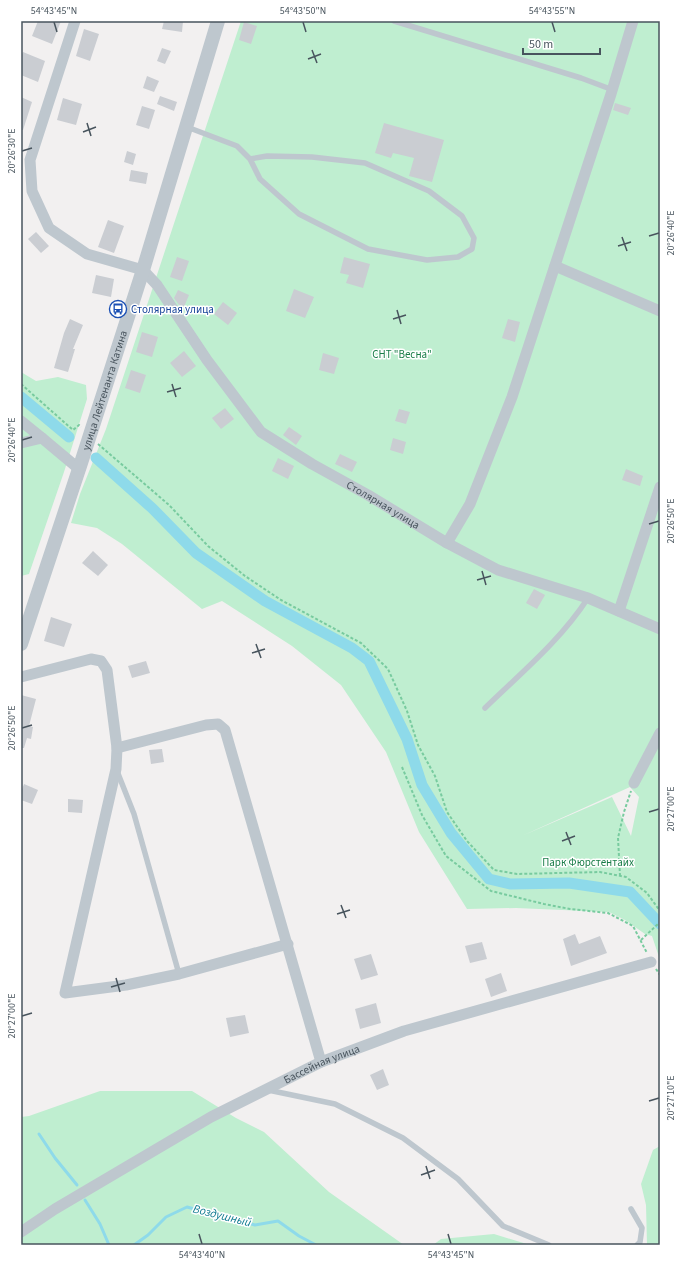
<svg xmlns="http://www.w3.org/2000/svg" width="681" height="1266" font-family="'Source Sans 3',sans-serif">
<rect width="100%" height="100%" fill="#f2f0f0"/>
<g fill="#bfeed0" fill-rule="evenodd">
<path d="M 241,21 L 660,21 L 660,960 L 652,936 L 645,934 L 625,920 L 609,912 L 516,908 L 467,909 L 419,832 L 386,752 L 341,685 L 292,646 L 222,601 L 202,609 L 122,544 L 97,528 L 71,523 L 80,494 L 106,429 ZM 630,787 L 639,797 L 631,836 L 612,797 L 524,835 Z"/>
<polygon points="21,372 36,381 58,377 86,385 87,399 64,472 29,574 21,576"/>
<polygon points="100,1091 192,1091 236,1118 264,1132 329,1192 404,1245 21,1245 21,1117 29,1116"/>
<polygon points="660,1146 660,1245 647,1245 646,1205 641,1184 653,1150"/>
<polygon points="494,1234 530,1245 433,1245 441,1239"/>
</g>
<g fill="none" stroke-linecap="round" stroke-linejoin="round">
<g stroke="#8edaea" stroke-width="3">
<polyline points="39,1134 55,1158 77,1185"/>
<polyline points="85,1200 100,1224 109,1245"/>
<polyline points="134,1245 148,1235 166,1217 187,1207 255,1225 278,1221 299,1236 316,1245"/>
</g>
<g stroke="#8edaea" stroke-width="11">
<polyline points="21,397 69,437"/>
<polyline points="96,458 152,508 196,553 265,601 352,648 369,661 407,739 422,785 451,833 489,879 510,884 569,883 630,892 660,924"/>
</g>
</g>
<g fill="#cacdd2">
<polygon points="38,21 61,21 52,44 32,36"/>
<polygon points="164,21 183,21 182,32 162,29"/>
<polygon points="244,22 257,26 251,44 239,40"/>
<polygon points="84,29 99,34 90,61 76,56"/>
<polygon points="162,48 171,51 165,64 157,61"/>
<polygon points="23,52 45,61 38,82 21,75 21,57"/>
<polygon points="147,76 159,81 154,92 143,88"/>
<polygon points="160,96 177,102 174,111 157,104"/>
<polygon points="21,97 32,102 23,130 21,130"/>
<polygon points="63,98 82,104 76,125 57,120"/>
<polygon points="615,103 631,108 628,115 613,110"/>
<polygon points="142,106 155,110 149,129 136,125"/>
<polygon points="384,123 444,140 432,182 409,176 414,158 393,153 391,158 375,153"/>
<polygon points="127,151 136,154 133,165 124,162"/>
<polygon points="131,170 148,173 146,184 129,181"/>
<polygon points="108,220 124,226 114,253 98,247"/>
<polygon points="36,232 49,246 41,253 28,239"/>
<polygon points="177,257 189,261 182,281 170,277"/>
<polygon points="344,257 370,264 363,288 346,283 349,275 340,273"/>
<polygon points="96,275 114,279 111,297 92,293"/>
<polygon points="294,289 314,297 305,318 286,311"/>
<polygon points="178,290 189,295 184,307 179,305 174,298"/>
<polygon points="223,302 237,313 228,325 214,314"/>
<polygon points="70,319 83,325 73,349 75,349 68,372 54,368 64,333"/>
<polygon points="508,319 520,322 515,342 502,338"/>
<polygon points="142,332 158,337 152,357 136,352"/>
<polygon points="184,351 196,366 182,377 170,363"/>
<polygon points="323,353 339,358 334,374 319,370"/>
<polygon points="131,370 146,375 140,393 125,388"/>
<polygon points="225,408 234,419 221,429 212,418"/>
<polygon points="399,409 410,412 406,424 395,421"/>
<polygon points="289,427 302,436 296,445 283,435"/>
<polygon points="393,438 406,442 403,454 390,450"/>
<polygon points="340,454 357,462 352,472 335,464"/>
<polygon points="278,458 294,466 288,479 272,471"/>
<polygon points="626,469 643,476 640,486 622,480"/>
<polygon points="93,551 108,565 98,576 82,563"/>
<polygon points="534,589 545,595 537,609 526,603"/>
<polygon points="51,617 72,624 64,647 44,641"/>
<polygon points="146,661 150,673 132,678 128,666"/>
<polygon points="21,695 36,699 29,726 33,727 31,739 27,738 24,748 21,748"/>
<polygon points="162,749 164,762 151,764 149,750"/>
<polygon points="24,784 38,790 32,804 21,800 21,792"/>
<polygon points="68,799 83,800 82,813 68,812"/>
<polygon points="575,934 579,944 600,936 607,953 571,966 563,939"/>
<polygon points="482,942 487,959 470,963 465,946"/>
<polygon points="371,954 378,975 361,980 354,959"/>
<polygon points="501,973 507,991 491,997 485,979"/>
<polygon points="376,1003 381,1023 360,1029 355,1009"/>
<polygon points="245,1015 249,1033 230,1037 226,1018"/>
<polygon points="383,1069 389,1085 377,1090 370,1075"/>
</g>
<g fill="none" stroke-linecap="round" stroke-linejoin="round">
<g stroke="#78cb9f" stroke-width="2" stroke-dasharray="3 2" stroke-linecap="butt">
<polyline points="21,384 73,430 79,425 81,427"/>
<polyline points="98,444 169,505 208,546 245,576 281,600 361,643 388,669 407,711 418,745 435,776 447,812 467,841 494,870 517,874 600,872 626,877 647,893 660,911"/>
<polyline points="402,767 422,815 446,856 491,891 544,904 570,909 608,913 633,926 647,953"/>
<polyline points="620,876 618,838 624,812 631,791"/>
<polyline points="641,940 660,922"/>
<polyline points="656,969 660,975"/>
<polyline points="659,1245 660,1244"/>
</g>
<g stroke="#bec7ce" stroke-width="5.5">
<polyline points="394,21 581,78 613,90"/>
<polyline points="187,127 237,146 250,159 260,179 299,214 368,249 427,260 458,257 472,249 474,238 462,216 429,191 365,163 312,157 267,156 250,159"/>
<path d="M 485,708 C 521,673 560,641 588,598"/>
<polyline points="117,771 134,814 179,974"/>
<polyline points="268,1090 335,1104 403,1138 458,1179 503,1226 549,1245"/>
<polyline points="631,1209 642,1228 640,1242 637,1245"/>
</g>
<g stroke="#bec7ce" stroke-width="11">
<path id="s1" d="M 75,21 L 30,160 L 32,191 L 49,228 L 87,254 L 143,270 L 157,285 L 207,360 L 261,432 L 312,464 L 368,495 L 447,543 L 498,570 L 588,598 L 660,629"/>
<polyline points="555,266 660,311"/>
<polyline points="21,421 42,438"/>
<polyline points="21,443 42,438 79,469"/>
<polyline points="447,543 470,504 512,397 611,94 633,21"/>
<polyline points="619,611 660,487"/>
<polyline points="21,677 91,659 101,661 107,670 117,748 116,769 65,993 126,985 179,974 288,944"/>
<polyline points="117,748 206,725 218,724 225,730 321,1062"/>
<polyline points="634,783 660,733"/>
<path id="s2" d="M 21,1232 L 55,1209 L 211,1117 L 321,1062 L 404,1031 L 651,962"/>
</g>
<path stroke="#bec7ce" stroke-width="14" id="s3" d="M 21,644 L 81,463 L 143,270 L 218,21"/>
</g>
<path fill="none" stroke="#48545d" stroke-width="1.5" d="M 54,22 L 57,32M 303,22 L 306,32M 552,22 L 555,32M 312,50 L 317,63M 308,59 L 321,54M 87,123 L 91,136M 83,132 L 96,127M 22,151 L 32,148M 649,236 L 659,233M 622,237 L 627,251M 618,246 L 631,242M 397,310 L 401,324M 393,319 L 406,315M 172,384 L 176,397M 167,392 L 181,388M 22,440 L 32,437M 649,524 L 659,521M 482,571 L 486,585M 477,580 L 491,576M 256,644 L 261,658M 252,653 L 265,649M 22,728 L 32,725M 649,812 L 659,809M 566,832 L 571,845M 562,841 L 575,836M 341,905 L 346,918M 337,914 L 350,910M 116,978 L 120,992M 111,987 L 125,983M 22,1016 L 32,1013M 649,1101 L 659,1098M 426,1166 L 430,1179M 421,1175 L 435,1170M 199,1234 L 202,1244M 448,1234 L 451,1244"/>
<defs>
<g id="bus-ring" transform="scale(0.9)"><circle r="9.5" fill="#fff" stroke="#1a4fb4" stroke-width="1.5"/><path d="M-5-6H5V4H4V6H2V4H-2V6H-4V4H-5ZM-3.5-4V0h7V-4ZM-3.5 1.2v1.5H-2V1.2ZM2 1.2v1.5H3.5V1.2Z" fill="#1a4fb4"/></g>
</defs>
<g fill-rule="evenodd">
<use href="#bus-ring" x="118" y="309"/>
</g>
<g text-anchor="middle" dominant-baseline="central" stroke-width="3" stroke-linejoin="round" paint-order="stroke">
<g font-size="11" fill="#164399" stroke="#fff" text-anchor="start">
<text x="131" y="309">Столярная улица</text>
</g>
<g font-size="11" fill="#197d48" stroke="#fff">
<text x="402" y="354">СНТ "Весна"</text>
<text x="588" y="862">Парк Фюрстентайх</text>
</g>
<g font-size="11" fill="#48545d" stroke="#fff">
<text stroke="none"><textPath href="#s3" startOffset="267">улица Лейтенанта Катина</textPath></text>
<text stroke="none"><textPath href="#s1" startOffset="665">Столярная улица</textPath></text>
<text stroke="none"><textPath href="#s2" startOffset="345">Бассейная улица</textPath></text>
</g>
<g font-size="12" font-style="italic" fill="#107b91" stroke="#fff">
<text transform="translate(222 1216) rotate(14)">Воздушный</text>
</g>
</g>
<rect width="681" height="1266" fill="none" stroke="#ffffff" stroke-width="44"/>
<path d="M523 48v6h77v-6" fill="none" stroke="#48545d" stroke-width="2"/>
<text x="529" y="48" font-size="12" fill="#48545d" stroke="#ffffff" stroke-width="3" paint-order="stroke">50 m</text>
<rect x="22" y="22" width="637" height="1222" fill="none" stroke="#48545d" stroke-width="1.5"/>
<g font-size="10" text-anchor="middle" fill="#48545d">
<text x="54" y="14">54°43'45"N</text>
<text x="303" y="14">54°43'50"N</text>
<text x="552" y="14">54°43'55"N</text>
<text transform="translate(11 151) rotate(-90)" y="4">20°26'30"E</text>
<text transform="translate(670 233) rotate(-90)" y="4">20°26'40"E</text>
<text transform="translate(11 440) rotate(-90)" y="4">20°26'40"E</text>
<text transform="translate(670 521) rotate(-90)" y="4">20°26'50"E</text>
<text transform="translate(11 728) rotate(-90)" y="4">20°26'50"E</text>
<text transform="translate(670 809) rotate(-90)" y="4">20°27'00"E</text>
<text transform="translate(11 1016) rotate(-90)" y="4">20°27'00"E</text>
<text transform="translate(670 1098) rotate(-90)" y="4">20°27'10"E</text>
<text x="202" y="1258">54°43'40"N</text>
<text x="451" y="1258">54°43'45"N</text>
</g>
</svg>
